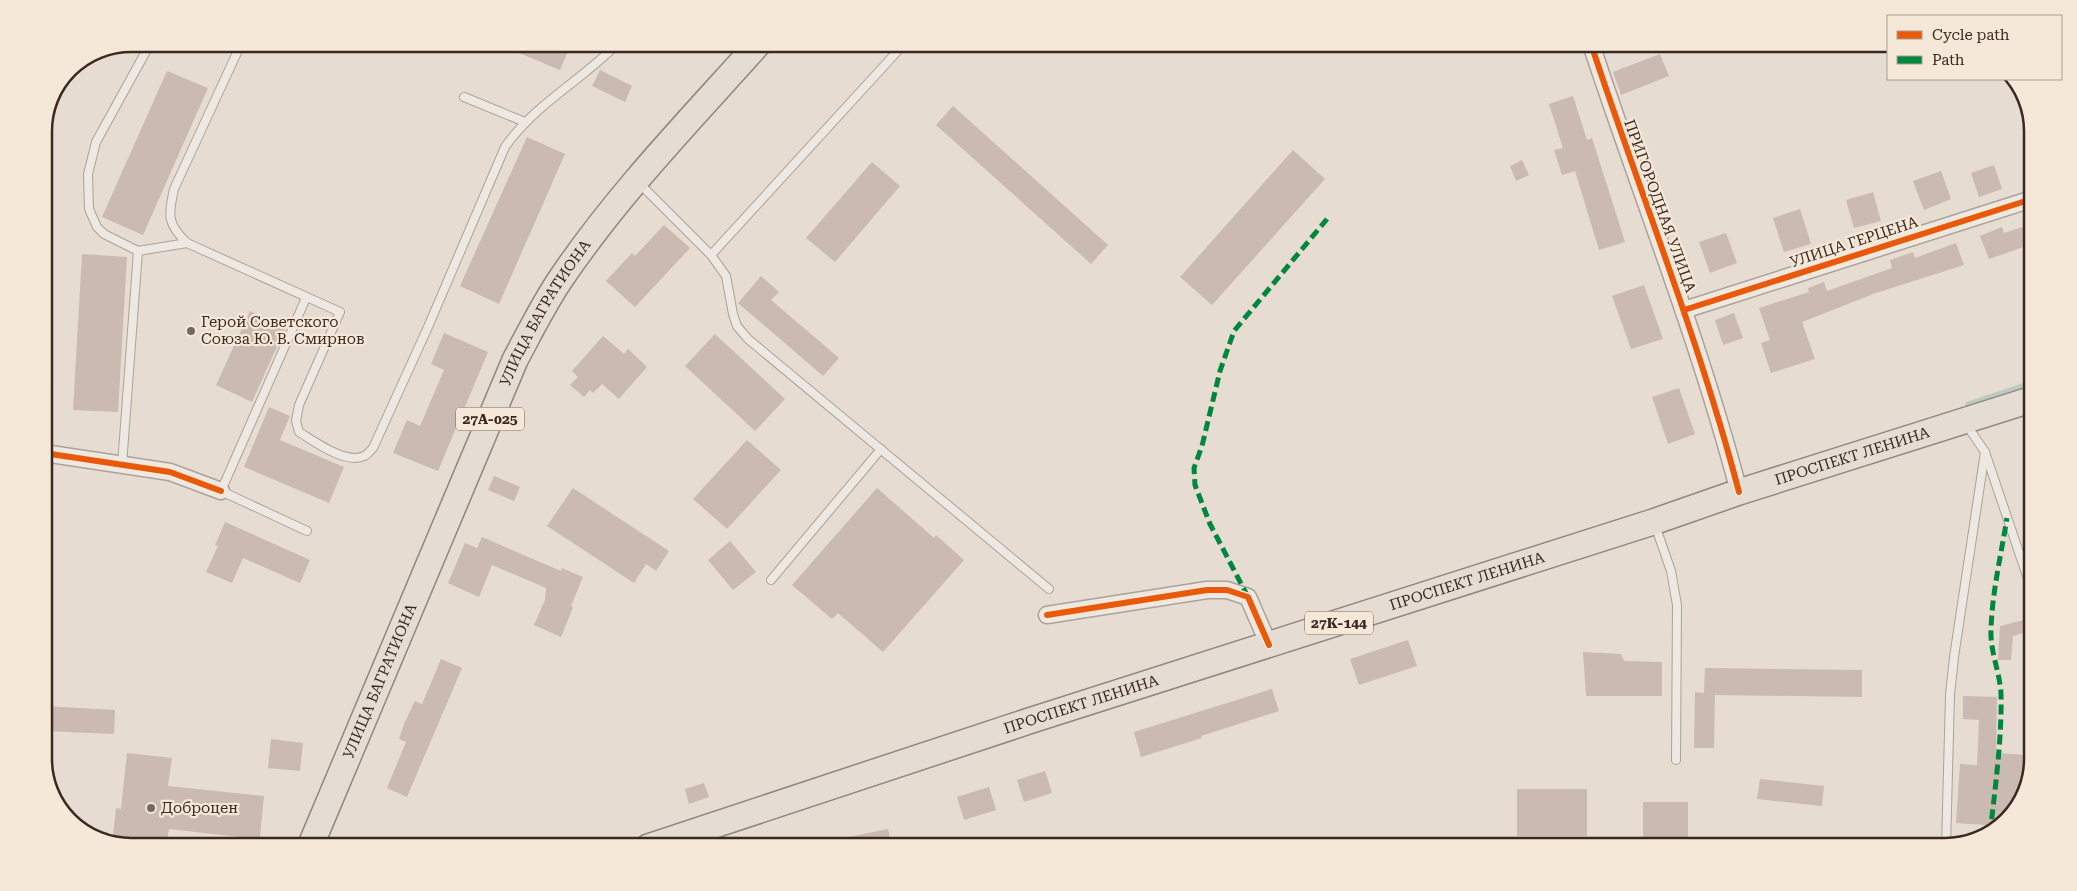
<svg xmlns="http://www.w3.org/2000/svg" width="2077" height="891" font-family="'Roboto Serif',serif">
<rect width="100%" height="100%" fill="#e6dcd1"/>
<g fill="none" stroke-linecap="round" stroke-linejoin="round">
<polyline stroke="#bccabf" stroke-width="5" points="1968,404 2031,383"/>
</g>
<g fill="#cabab2">
<polygon points="497,44 571,44 560,70"/>
<polygon points="1660,54 1669,76 1621,95 1613,72"/>
<polygon points="600,70 632,86 625,102 592,86"/>
<polygon points="167,71 208,88 143,235 102,217"/>
<polygon points="1573,96 1587,140 1592,138 1625,242 1599,250 1575,171 1562,175 1554,150 1563,148 1549,104"/>
<polygon points="953,106 1108,245 1091,264 936,125"/>
<polygon points="527,137 565,154 499,304 460,286"/>
<polygon points="1293,150 1325,179 1212,305 1180,277"/>
<polygon points="1522,160 1529,175 1516,181 1510,166"/>
<polygon points="872,162 900,186 835,262 806,238"/>
<polygon points="1994,165 2002,189 1979,197 1971,173"/>
<polygon points="1941,171 1951,199 1924,210 1913,181"/>
<polygon points="1873,192 1881,221 1854,228 1846,200"/>
<polygon points="1800,209 1811,244 1784,252 1773,218"/>
<polygon points="2032,224 2032,244 1989,259 1980,236 2002,227 2004,233"/>
<polygon points="664,225 690,248 635,307 606,281 632,253 635,256"/>
<polygon points="1726,233 1737,263 1710,273 1699,242"/>
<polygon points="1956,243 1964,265 1876,293 1802,322 1815,359 1771,373 1761,343 1770,340 1759,308 1809,292 1808,288 1824,282 1827,291 1892,268 1890,260 1913,252 1915,258"/>
<polygon points="82,254 127,257 118,412 73,410"/>
<polygon points="761,276 779,292 771,300 839,358 823,376 738,303"/>
<polygon points="1644,285 1663,339 1631,349 1612,296"/>
<polygon points="250,311 286,327 252,402 216,385"/>
<polygon points="1734,313 1743,338 1723,345 1715,320"/>
<polygon points="444,333 488,352 438,471 393,453 407,420 420,426 444,370 431,364"/>
<polygon points="715,334 785,399 755,431 685,366"/>
<polygon points="603,336 624,354 628,349 647,367 619,399 602,384 593,393 590,390 584,397 570,385 578,377 572,371"/>
<polygon points="1679,388 1695,434 1668,444 1652,397"/>
<polygon points="269,407 290,416 280,440 344,467 329,503 244,467"/>
<polygon points="747,440 781,470 727,529 693,499"/>
<polygon points="494,476 520,487 514,501 488,490"/>
<polygon points="573,488 669,551 656,571 646,564 634,583 547,526"/>
<polygon points="877,488 934,538 936,535 964,560 883,652 838,613 832,619 792,585"/>
<polygon points="225,522 310,560 300,583 243,558 232,583 206,572 218,546 215,545"/>
<polygon points="482,537 561,571 562,568 583,577 571,606 573,607 561,637 534,625 545,600 546,588 492,565 479,597 448,583 465,543 477,548"/>
<polygon points="730,541 756,572 733,590 708,560"/>
<polygon points="2028,619 2028,632 2013,636 2011,660 1998,660 2000,626"/>
<polygon points="1408,640 1417,666 1359,685 1350,659"/>
<polygon points="1583,652 1621,654 1624,661 1662,662 1662,696 1586,696"/>
<polygon points="441,659 462,668 407,797 387,788 406,742 399,739 404,724 415,701 422,704"/>
<polygon points="1705,668 1862,670 1862,697 1715,695 1714,748 1694,748 1695,692 1704,693"/>
<polygon points="1272,689 1279,711 1201,736 1202,738 1141,757 1134,732"/>
<polygon points="1963,696 1997,697 1996,753 2027,755 2026,794 2000,826 1956,823 1960,764 1977,765 1979,720 1963,719"/>
<polygon points="44,706 115,710 114,734 44,731"/>
<polygon points="271,739 303,743 300,771 268,768"/>
<polygon points="127,753 172,758 168,786 264,796 259,847 237,847 239,837 169,829 166,847 131,847 112,844 116,808 121,809"/>
<polygon points="1045,771 1052,793 1024,802 1017,780"/>
<polygon points="1760,779 1824,786 1822,806 1757,799"/>
<polygon points="704,783 709,797 689,804 685,789"/>
<polygon points="989,787 996,810 964,820 957,797"/>
<rect x="1517" y="789" width="70" height="47"/>
<rect x="1643" y="802" width="45" height="42"/>
<polygon points="888,829 892,847 830,847 829,841"/>
</g>
<g fill="none" stroke-linecap="round" stroke-linejoin="round">
<g stroke="#aca299" stroke-width="10">
<g id="lane">
<polyline points="150,44 96,142 88,174 89,209 97,227 104,234 138,251 187,243"/>
<path d="M 241,44 L 174,189 C 168,215 167,224 187,243 L 340,312 L 299,405 L 296,421 L 299,432 C 314,441 346,465 364,456 C 367,455 371,450 373,448 L 428,327 L 505,147 C 534,105 582,80 617,44"/>
<polyline points="464,97 525,122"/>
<polyline points="638,182 711,255 726,276 733,314 737,326 748,339 1049,589"/>
<polyline points="711,255 904,44"/>
<polyline points="306,298 221,491 307,531"/>
<polyline points="1966,424 1985,452 2029,582"/>
<polyline points="122,465 138,251"/>
<polyline points="1655,525 1671,571 1677,605 1676,760"/>
<polyline points="771,580 881,449"/>
<polyline points="1946,847 1950,695 1954,657 1985,452"/>
</g>
</g>
<g stroke="#aca299" stroke-width="19">
<g id="street">
<path d="M 1591,44 C 1640,193 1699,339 1739,492"/>
<polyline points="1684,310 2032,199"/>
<polyline points="44,453 170,472 221,491"/>
<polyline points="1047,615 1207,590 1227,590 1248,597 1269,645"/>
</g>
</g>
<g stroke="#918780" stroke-width="28">
<g id="primary">
<path id="s1" d="M 310,847 L 515,360 C 530,332 544,303 562,277 C 619,193 691,119 758,44"/>
<path id="s2" d="M 648,847 L 1032,720 L 1653,522 L 1739,492 L 2030,400"/>
</g>
</g>
<use href="#lane" stroke="#eee8e2" stroke-width="8"/>
<use href="#street" stroke="#eee8e2" stroke-width="16"/>
<use href="#primary" stroke="#e5ddd4" stroke-width="25"/>
<g stroke="#00873e" stroke-width="5" stroke-dasharray="10 5" stroke-linecap="butt">
<polyline points="1248,597 1210,524 1195,485 1194,468 1202,446 1220,371 1234,331 1327,219"/>
<path d="M 1990,834 C 1995,788 2002,740 2001,694 C 2000,672 1990,652 1991,630 C 1992,593 2001,555 2007,518"/>
</g>
<g stroke="#f5e8d8" stroke-width="9">
<g id="cycleway">
<path d="M 1591,44 C 1640,193 1699,339 1739,492"/>
<polyline points="1684,310 2032,199"/>
<polyline points="44,453 170,472 221,491"/>
<polyline points="1047,615 1207,590 1227,590 1248,597 1269,645"/>
</g>
</g>
<use href="#cycleway" stroke="#e8590c" stroke-width="6"/>
</g>
<g fill="#77685f" stroke="#f5e8d8" stroke-width="2">
<circle cx="191" cy="331" r="5"/>
<circle cx="151" cy="808" r="5"/>
</g>
<g text-anchor="middle" dominant-baseline="central" stroke-width="4.5" stroke-linejoin="round" paint-order="stroke">
<g fill="#f5e8d8" stroke="#736258" stroke-width="1">
<rect x="456" y="407.5" width="68" height="23" rx="4"/>
<rect x="1305" y="611.5" width="68" height="23" rx="4"/>
</g>
<g font-size="14" font-weight="bold" fill="#3b2921">
<text x="490" y="419">27А-025</text>
<text x="1339" y="623">27К-144</text>
</g>
<g font-size="15" fill="#3b2921" stroke="#f5e8d8">
<text transform="translate(1660 206) rotate(70)">ПРИГОРОДНАЯ УЛИЦА</text>
<text transform="translate(1854 242) rotate(-18)">УЛИЦА ГЕРЦЕНА</text>
<text stroke="none"><textPath href="#s1" startOffset="584">УЛИЦА БАГРАТИОНА</textPath></text>
<text stroke="none"><textPath href="#s2" startOffset="1266">ПРОСПЕКТ ЛЕНИНА</textPath></text>
<text stroke="none"><textPath href="#s2" startOffset="861">ПРОСПЕКТ ЛЕНИНА</textPath></text>
<text stroke="none"><textPath href="#s1" startOffset="180">УЛИЦА БАГРАТИОНА</textPath></text>
<text stroke="none"><textPath href="#s2" startOffset="456">ПРОСПЕКТ ЛЕНИНА</textPath></text>
</g>
<g font-size="15" fill="#3b2921" stroke="#f5e8d8" text-anchor="start">
<text x="201" y="322">Герой Советского<tspan x="201" dy="17">Союза Ю. В. Смирнов</tspan></text>
<text x="161" y="808">Доброцен</text>
</g>
</g>
<path d="M0 0H2077V891H0ZM131 52H1945A79 79 0 0 1 2024 131V759A79 79 0 0 1 1945 838H131A79 79 0 0 1 52 759V131A79 79 0 0 1 131 52Z" fill="#f5e8d8" fill-rule="evenodd"/>
<path fill="none" stroke="#3b2921" stroke-width="2.5" d="M131 52H1945A79 79 0 0 1 2024 131V759A79 79 0 0 1 1945 838H131A79 79 0 0 1 52 759V131A79 79 0 0 1 131 52Z"/>
<rect x="1887" y="15" width="175" height="65" fill="#f5e8d8" stroke="#ab9c8f"/>
<rect x="1897" y="31" width="25" height="8" fill="#e8590c" stroke="#ab9c8f"/>
<text x="1932" y="40" font-size="15" fill="#3b2921">Cycle path</text>
<rect x="1897" y="56" width="25" height="8" fill="#00873e" stroke="#ab9c8f"/>
<text x="1932" y="65" font-size="15" fill="#3b2921">Path</text>
</svg>
